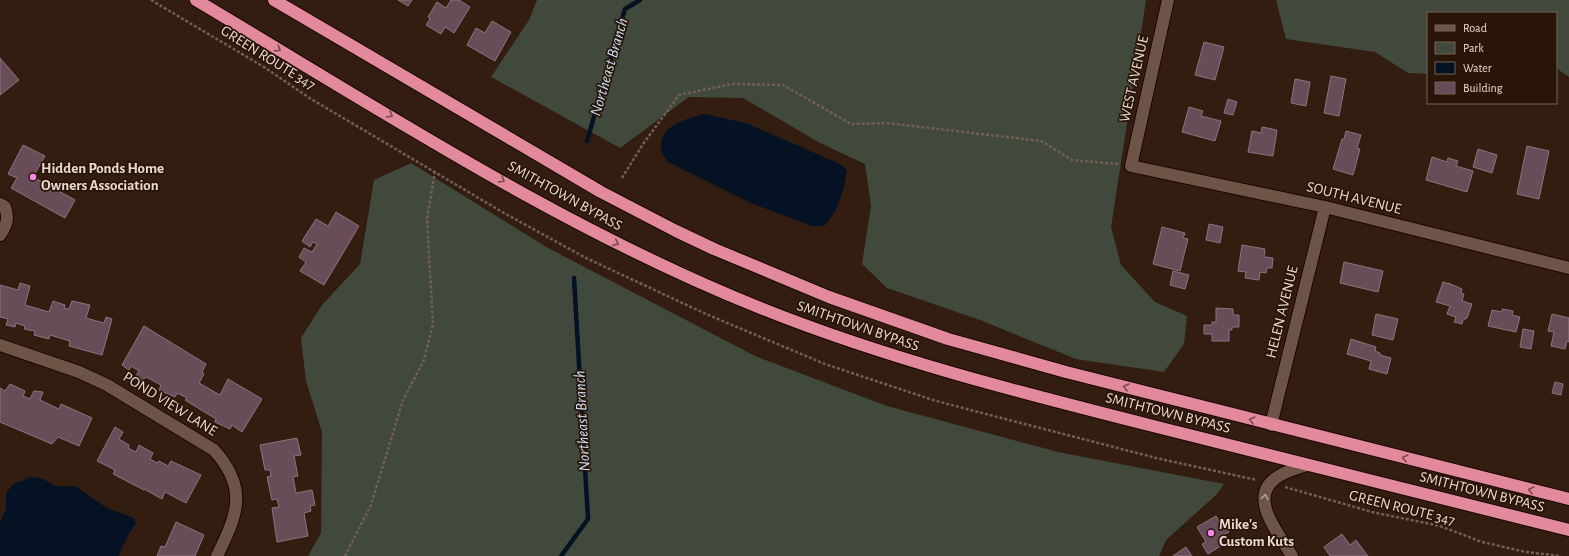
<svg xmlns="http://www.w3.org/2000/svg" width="1569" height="556" font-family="'Alegreya Sans',sans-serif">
<rect width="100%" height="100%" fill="#331d11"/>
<g fill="#41493c">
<polygon points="537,0 1146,0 1111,227 1121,265 1155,302 1187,316 1184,344 1164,372 1076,359 980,320 887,288 862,264 871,206 865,164 820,143 743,98 689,97 620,148 491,77 529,20"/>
<polygon points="1276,0 1569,0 1569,77 1556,68 1556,13 1428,13 1428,74 1408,73 1375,52 1286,39"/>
<polygon points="411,163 548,248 755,356 887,406 1058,452 1224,484 1216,495 1166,540 1159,556 308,556 321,533 322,432 306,381 301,338 322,305 360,264 374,180"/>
</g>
<g fill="#041223">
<path d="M 704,114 L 746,123 L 842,165 L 847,171 C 844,190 838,213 824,226 L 812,226 L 753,204 L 668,162 C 666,158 661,153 661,148 C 659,125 687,119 704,114 Z"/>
<polygon points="31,477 41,478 56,486 75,486 107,508 134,518 136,523 130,532 118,556 0,556 0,522 6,509 6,493 12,485"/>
</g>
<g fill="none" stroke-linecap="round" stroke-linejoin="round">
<g stroke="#041223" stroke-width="4.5">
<polyline points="587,141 625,9 640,0"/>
<polyline points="561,556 588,519 574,278"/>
</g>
</g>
<g fill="#684d58" stroke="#8f727e">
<polygon points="398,0 412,0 408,6"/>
<polygon points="451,0 459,0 470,7 454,33 445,27 441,34 426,25 430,19 428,17 437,2 446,8"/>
<polygon points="492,21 511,32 495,61 467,45 476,28 485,33"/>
<polygon points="1204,42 1224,47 1215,80 1195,75"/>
<polygon points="0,58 19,80 0,95"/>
<polygon points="1331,76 1346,79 1339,116 1324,113"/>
<polygon points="1295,79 1310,82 1306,106 1291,103"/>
<polygon points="1228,99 1237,102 1233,115 1224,113"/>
<polygon points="1189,107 1203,111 1201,116 1221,121 1215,141 1182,132"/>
<polygon points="1262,127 1277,130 1273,156 1248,152 1252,131 1261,133"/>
<polygon points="1346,131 1361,135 1357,148 1360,149 1353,175 1333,169 1342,139 1344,139"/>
<polygon points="23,145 45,156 33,177 75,200 65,218 11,188 17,178 8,174"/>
<polygon points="1527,146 1549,151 1539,199 1517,194"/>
<polygon points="1478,149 1497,155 1492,173 1473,167"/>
<polygon points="1432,157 1447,162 1448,158 1458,161 1456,166 1473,171 1467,192 1426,180"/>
<polygon points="336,212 359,226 324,285 300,271 306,262 299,257 304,248 312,252 317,244 313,242 310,247 302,241 316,219 328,226"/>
<polygon points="1209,224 1223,227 1220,243 1206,240"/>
<polygon points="1162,227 1185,233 1183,238 1188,239 1180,271 1153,264"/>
<polygon points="1242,245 1265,249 1264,257 1273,258 1272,268 1267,268 1266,273 1260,272 1259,280 1245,278 1246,272 1238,271"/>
<polygon points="1344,262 1383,271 1378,292 1340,283"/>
<polygon points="1173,271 1189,275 1185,289 1170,285"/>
<polygon points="1443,282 1449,284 1448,283 1462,289 1461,293 1464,294 1462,301 1472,304 1467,318 1463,320 1462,324 1454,322 1456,317 1447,314 1450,306 1436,302"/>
<polygon points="20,283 30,286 25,305 49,312 53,301 65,305 64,308 69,309 72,301 90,305 86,318 104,323 106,317 112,319 102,355 69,346 70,341 50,335 49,339 34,335 35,331 24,329 25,326 16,323 15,327 6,325 8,319 0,317 0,285 18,290"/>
<polygon points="1216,308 1233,309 1233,315 1239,315 1239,327 1232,327 1232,330 1229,330 1229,341 1212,341 1212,334 1204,334 1204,325 1212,325 1212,322 1216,322"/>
<polygon points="1502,309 1513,311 1512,315 1520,317 1516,332 1488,326 1492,310 1502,312"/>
<polygon points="1376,314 1398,319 1393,340 1372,335"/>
<polygon points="1552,314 1569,318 1569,342 1567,341 1565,349 1551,346 1554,332 1548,331"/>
<polygon points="144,326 206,364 202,372 204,374 199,383 220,395 228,379 262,399 242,432 232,425 230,429 215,422 216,419 185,400 187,398 177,393 175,397 159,390 161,385 146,377 142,381 136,376 139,371 131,366 129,370 122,365"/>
<polygon points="1523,329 1534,331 1531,349 1520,347"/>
<polygon points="1351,339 1376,347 1375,351 1380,353 1380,355 1391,358 1387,374 1369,369 1371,361 1347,354"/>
<polygon points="1555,382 1563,384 1561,395 1552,393"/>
<polygon points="10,384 25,391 23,396 30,399 34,391 43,392 40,400 59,409 61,404 92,418 79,446 58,437 52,444 0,422 0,388 5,391"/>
<polygon points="115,427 123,432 119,439 129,445 128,448 136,452 139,445 153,453 150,459 157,463 159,461 168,466 171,461 201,475 186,503 165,492 162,499 144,489 144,490 113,474 115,470 97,461"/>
<polygon points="297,438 301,455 294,456 298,476 293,477 296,493 312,490 315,505 310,506 311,511 304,513 308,536 277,542 272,508 279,507 277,499 272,500 267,477 271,476 270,470 265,470 260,445"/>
<polygon points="1216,516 1220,523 1223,521 1229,532 1220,537 1224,544 1208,554 1202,544 1206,542 1197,527"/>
<polygon points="176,522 204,535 195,556 157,556 161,546 165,547"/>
<polygon points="1342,534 1350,545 1356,540 1368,556 1330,556 1324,547"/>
<polygon points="1186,547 1192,556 1173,556"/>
</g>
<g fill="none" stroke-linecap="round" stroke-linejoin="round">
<g stroke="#1a0600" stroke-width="14">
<g id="minor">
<polyline points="1168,0 1131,166 1325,207 1569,268"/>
<path d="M 0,204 L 5,207 C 9,218 7,225 0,235"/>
<path d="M 0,345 L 79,372 L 107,385 L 214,450 C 249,489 237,515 217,556"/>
<polyline points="1271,425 1325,207"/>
<path d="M 1292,556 C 1280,535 1247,498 1276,478 C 1285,471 1297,468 1307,465"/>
</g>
</g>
<g stroke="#1a0600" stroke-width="14">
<g id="highway">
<path d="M 196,0 C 378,108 561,228 758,307 C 887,359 1022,393 1157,427 C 1294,461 1432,496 1569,530"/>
<polyline points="274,0 601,192 676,231 714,249 829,297 948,339 1066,372 1569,499"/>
</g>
</g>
<g stroke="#725e54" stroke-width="2.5" stroke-dasharray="3 2" stroke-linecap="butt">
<polyline points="151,0 264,67 311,99 504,213 586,258 706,314 825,364 936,401 1156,458 1257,480"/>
<polyline points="622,178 643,144 679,95 732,84 783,85 851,124 887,123 1041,141 1072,160 1118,164"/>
<polyline points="1285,487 1372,512 1440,526 1482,542 1526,552 1561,556"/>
<polyline points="345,556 371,505 403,400 424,360 433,324 427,220 435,171"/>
</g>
<use href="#minor" stroke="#6e5447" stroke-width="12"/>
<use href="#highway" stroke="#e2899d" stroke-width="12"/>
</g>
<defs><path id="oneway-chevron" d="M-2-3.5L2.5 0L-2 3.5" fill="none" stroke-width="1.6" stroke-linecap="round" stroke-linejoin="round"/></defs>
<g stroke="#7c494b">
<use href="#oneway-chevron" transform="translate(278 49) rotate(31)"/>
<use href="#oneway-chevron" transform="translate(390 115) rotate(31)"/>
<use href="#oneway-chevron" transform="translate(502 180) rotate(30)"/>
<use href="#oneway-chevron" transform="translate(616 243) rotate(26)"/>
<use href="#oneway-chevron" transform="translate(1126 387) rotate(-166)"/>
<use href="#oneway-chevron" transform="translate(1252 420) rotate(-166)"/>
<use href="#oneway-chevron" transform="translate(1405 458) rotate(-166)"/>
<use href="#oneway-chevron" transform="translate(1531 490) rotate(-166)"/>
</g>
<use stroke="#b29d93" href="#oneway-chevron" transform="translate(1265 497) rotate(-79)"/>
<g fill="#f788ec" stroke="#291408" stroke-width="1.5">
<circle cx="33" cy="177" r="4"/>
<circle cx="1211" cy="533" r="4"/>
</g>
<g text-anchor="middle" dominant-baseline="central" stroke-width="3.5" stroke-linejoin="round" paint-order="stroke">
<g font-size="15" fill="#e9d9d1" stroke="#291408">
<text transform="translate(268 58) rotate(32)">GREEN ROUTE 347</text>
<text transform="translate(1134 79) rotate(-77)">WEST AVENUE</text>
<text transform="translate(565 196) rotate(29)">SMITHTOWN BYPASS</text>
<text transform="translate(1354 198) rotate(14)">SOUTH AVENUE</text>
<text transform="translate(1282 312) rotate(-76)">HELEN AVENUE</text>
<text transform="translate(858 326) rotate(19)">SMITHTOWN BYPASS</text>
<text transform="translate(170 404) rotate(32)">POND VIEW LANE</text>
<text transform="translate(1168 413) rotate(14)">SMITHTOWN BYPASS</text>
<text transform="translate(1482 492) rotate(14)">SMITHTOWN BYPASS</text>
<text transform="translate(1402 508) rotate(14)">GREEN ROUTE 347</text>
</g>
<g font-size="15" font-weight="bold" fill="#e9d9d1" stroke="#291408" text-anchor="start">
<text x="41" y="168">Hidden Ponds Home<tspan x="41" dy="17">Owners Association</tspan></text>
<text x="1219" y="524">Mike's<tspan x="1219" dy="17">Custom Kuts</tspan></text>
</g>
<g font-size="16" font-style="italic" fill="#cae0fa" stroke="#291408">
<text transform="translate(609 67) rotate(-74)">Northeast Branch</text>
<text transform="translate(582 421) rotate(-93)">Northeast Branch</text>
</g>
</g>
<rect x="1427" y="12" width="130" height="92" fill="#291408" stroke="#766358"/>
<rect x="1435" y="25" width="20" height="6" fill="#6e5447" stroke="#766358"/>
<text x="1463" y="32" font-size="12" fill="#e9d9d1">Road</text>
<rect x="1435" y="42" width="20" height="12" fill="#41493c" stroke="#766358"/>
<text x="1463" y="52" font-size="12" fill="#e9d9d1">Park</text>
<rect x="1435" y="62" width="20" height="12" fill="#041223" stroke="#766358"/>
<text x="1463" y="72" font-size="12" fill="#e9d9d1">Water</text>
<rect x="1435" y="82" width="20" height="12" fill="#684d58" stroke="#766358"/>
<text x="1463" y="92" font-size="12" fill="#e9d9d1">Building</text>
</svg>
